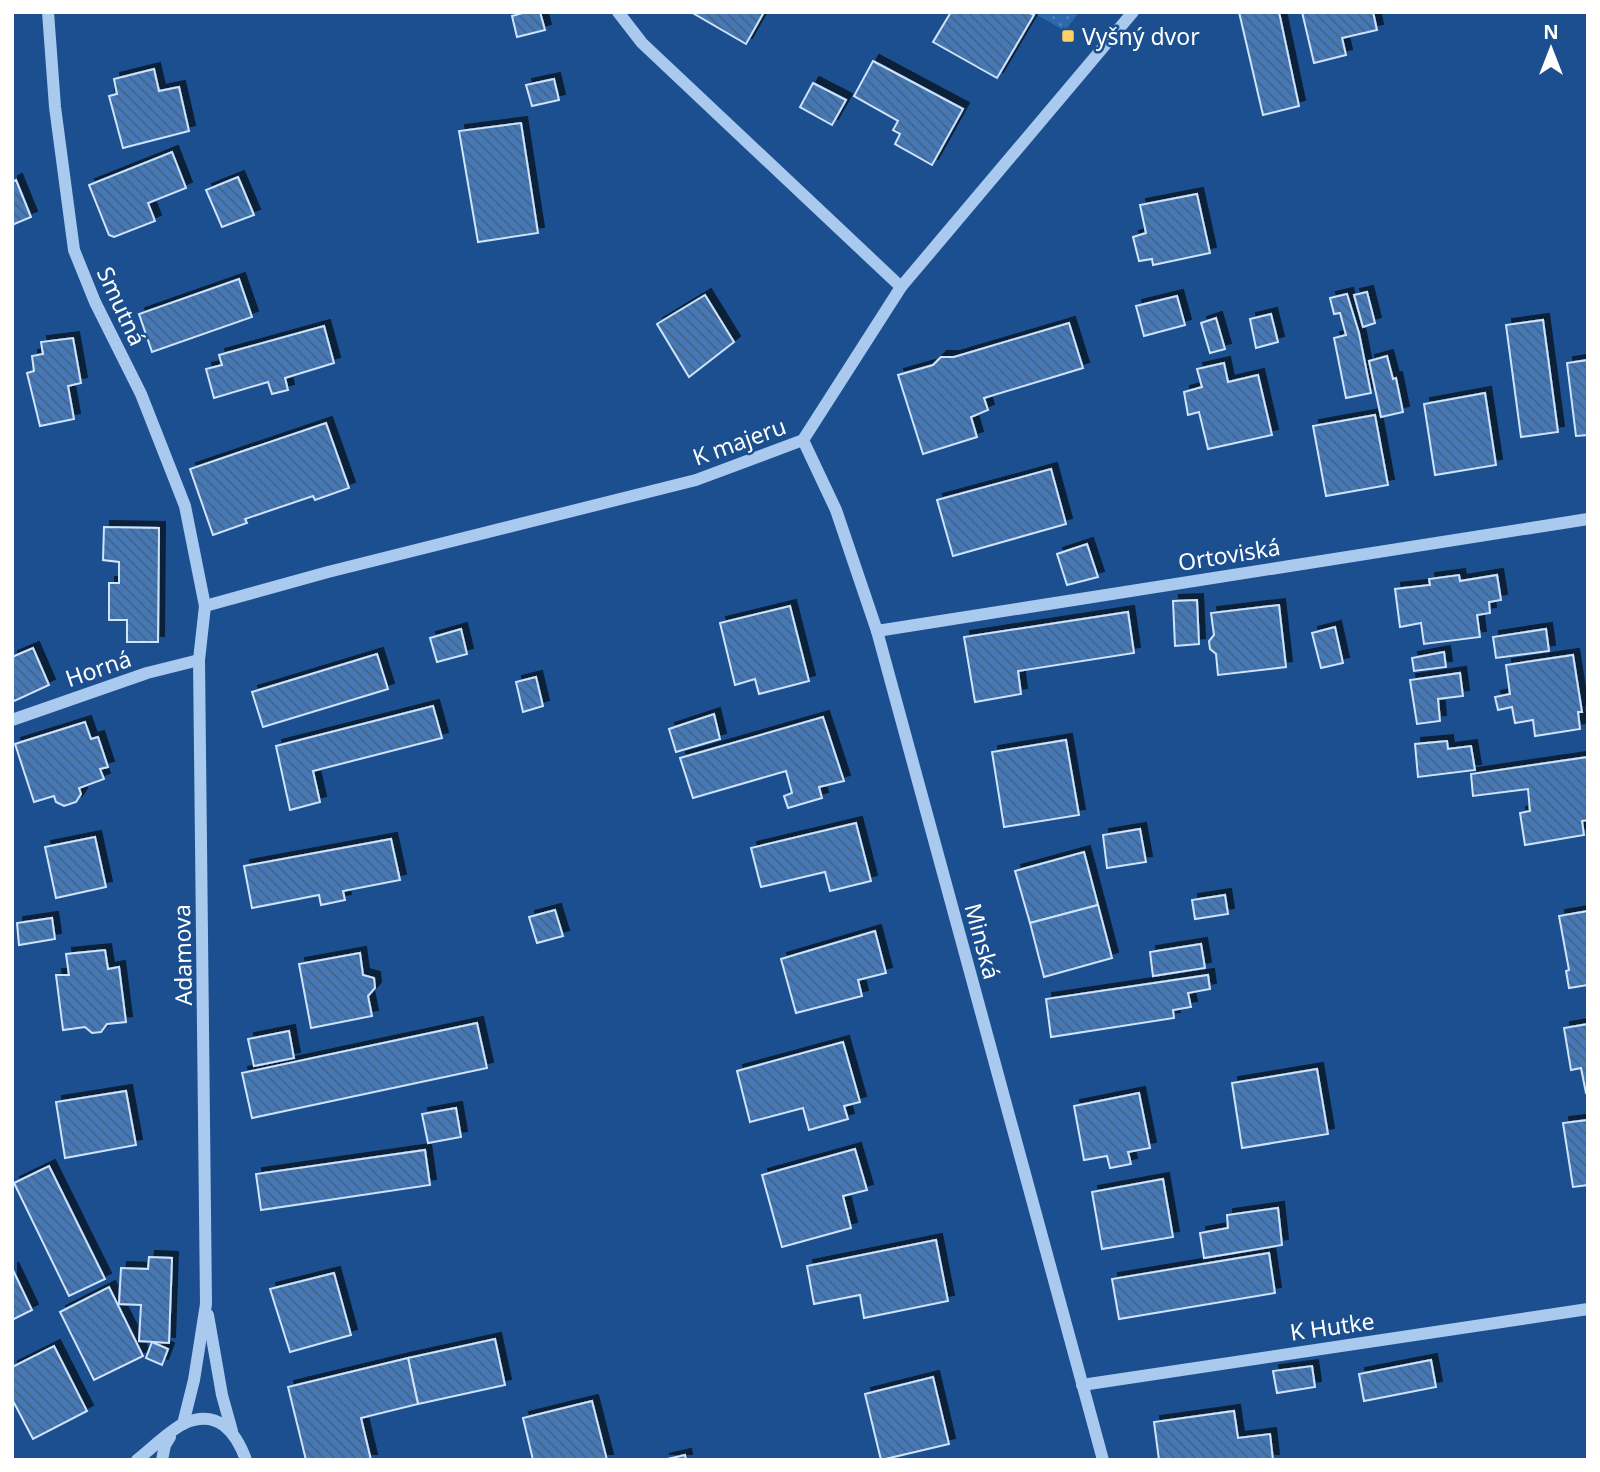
<svg xmlns="http://www.w3.org/2000/svg" width="1600" height="1472" font-family="'Noto Sans',sans-serif">
<defs>
<pattern id="grass-dots" width="8" height="8" patternUnits="userSpaceOnUse" patternTransform="scale(1.75)"><rect width="8" height="8" fill="#2e69ad"/><path d="M2 2h.1M6 6h.1" fill="none" stroke="#4d80b9" stroke-width="1.8" stroke-linecap="round"/></pattern>
<pattern id="building-back-hatch" width="6" height="6" patternUnits="userSpaceOnUse" patternTransform="scale(1.75)"><rect width="6" height="6" fill="#4478b7"/><path d="M-1 5l2 2M0 0l6 6M5-1l2 2" fill="none" stroke="#486282"/></pattern>
<filter id="shadow"><feDropShadow dx="6" dy="-6" stdDeviation="0" flood-color="#0009"/></filter>
</defs>
<rect width="100%" height="100%" fill="#1b4f8f"/>
<polygon fill="url(#grass-dots)" points="1032,12 1079,12 1065,31"/>
<g fill="url(#building-back-hatch)" stroke="#cfe3fa" stroke-width="2" filter="url(#shadow)">
<polygon points="526,12 540,12 545,30 517,37 512,16"/>
<polygon points="691,12 764,12 746,44"/>
<polygon points="951,12 1028,12 1034,15 997,78 933,42"/>
<polygon points="1239,12 1279,12 1299,106 1263,115"/>
<polygon points="1302,12 1373,12 1377,30 1342,38 1346,55 1314,63"/>
<polygon points="873,61 963,109 932,165 895,144 900,134 893,130 898,121 854,96"/>
<polygon points="154,69 159,91 179,87 189,131 123,148 109,96 117,94 114,79"/>
<polygon points="554,79 559,100 532,106 526,85"/>
<polygon points="813,83 846,100 832,125 800,107"/>
<polygon points="521,123 538,233 478,242 459,131"/>
<polygon points="172,152 186,188 148,203 155,221 114,237 109,235 89,185"/>
<polygon points="238,177 254,215 222,227 206,190"/>
<polygon points="16,180 31,217 12,225 12,182"/>
<polygon points="1197,194 1210,253 1153,265 1152,259 1139,261 1133,237 1146,233 1140,205"/>
<polygon points="239,279 252,317 152,352 139,314"/>
<polygon points="1367,292 1375,323 1363,327 1354,295"/>
<polygon points="1347,294 1359,333 1371,393 1346,398 1334,338 1346,335 1340,313 1334,314 1330,298"/>
<polygon points="705,295 734,342 689,377 657,324"/>
<polygon points="1177,296 1185,325 1144,336 1136,306"/>
<polygon points="1271,314 1278,342 1256,348 1250,319"/>
<polygon points="1216,318 1225,349 1210,353 1201,323"/>
<polygon points="1543,320 1558,432 1521,437 1506,325"/>
<polygon points="1069,323 1083,368 984,398 988,410 971,417 977,437 923,454 898,375 933,365 941,357 954,357"/>
<polygon points="324,326 334,363 285,378 288,390 272,394 268,382 214,398 206,369 222,365 219,355"/>
<polygon points="73,338 81,383 68,386 74,419 40,426 27,373 34,371 32,356 43,354 41,342"/>
<polygon points="1387,356 1393,379 1396,378 1403,412 1381,417 1369,361"/>
<polygon points="1588,360 1588,435 1576,436 1567,363"/>
<polygon points="1224,363 1228,382 1258,375 1272,435 1208,449 1199,412 1188,415 1184,392 1202,387 1197,369"/>
<polygon points="1485,393 1496,465 1435,475 1424,404"/>
<polygon points="1375,415 1388,485 1326,496 1313,426"/>
<polygon points="326,423 349,488 315,500 313,496 245,519 247,523 213,535 190,469"/>
<polygon points="1051,469 1066,524 953,556 937,500"/>
<polygon points="104,527 159,528 158,642 127,642 127,620 109,620 109,583 119,583 119,562 103,560"/>
<polygon points="1087,544 1098,577 1067,585 1057,554"/>
<polygon points="1459,575 1460,581 1497,575 1501,600 1489,602 1490,613 1477,615 1480,637 1424,644 1421,623 1400,627 1395,589 1430,585 1429,579"/>
<polygon points="1197,600 1199,644 1175,646 1173,601"/>
<polygon points="1279,605 1286,667 1218,675 1216,654 1210,649 1209,641 1214,635 1211,613"/>
<polygon points="790,606 809,681 759,694 755,679 735,685 720,623"/>
<polygon points="1128,612 1134,653 1018,671 1021,694 975,702 964,637"/>
<polygon points="1335,627 1343,663 1321,668 1312,633"/>
<polygon points="461,629 467,654 437,662 430,638"/>
<polygon points="1546,629 1549,651 1496,658 1493,637"/>
<polygon points="33,648 49,685 12,702 12,657"/>
<polygon points="1444,652 1446,667 1414,671 1412,658"/>
<polygon points="377,654 388,689 263,727 252,692"/>
<polygon points="1573,655 1582,712 1578,712 1580,729 1535,736 1533,720 1515,723 1512,707 1498,710 1495,697 1510,694 1506,665"/>
<polygon points="1460,673 1463,696 1438,699 1440,721 1417,724 1410,680"/>
<polygon points="536,677 543,706 523,712 516,682"/>
<polygon points="433,706 442,738 313,771 320,802 290,810 276,746"/>
<polygon points="714,714 720,739 676,752 669,729"/>
<polygon points="823,717 844,781 819,787 822,798 788,808 784,796 792,793 786,771 693,798 680,758"/>
<polygon points="85,722 91,739 98,737 108,767 100,769 104,779 79,788 81,794 76,802 64,806 56,802 54,796 34,802 15,744"/>
<polygon points="1066,740 1079,815 1004,827 992,752"/>
<polygon points="1447,741 1448,749 1471,746 1475,770 1418,777 1415,744"/>
<polygon points="1588,757 1588,820 1582,821 1584,835 1525,845 1520,813 1530,811 1528,789 1473,796 1471,774"/>
<polygon points="856,823 871,881 830,891 825,872 761,887 751,848"/>
<polygon points="1140,829 1146,862 1107,868 1103,835"/>
<polygon points="95,837 106,887 56,898 45,847"/>
<polygon points="391,839 400,880 343,891 345,900 321,905 319,895 252,908 244,866"/>
<polygon points="1084,852 1098,905 1030,923 1015,871"/>
<polygon points="1225,895 1228,914 1195,919 1192,900"/>
<polygon points="1098,905 1112,958 1044,977 1030,923"/>
<polygon points="555,910 563,936 537,943 529,917"/>
<polygon points="1588,911 1588,985 1569,988 1566,971 1569,970 1559,916"/>
<polygon points="52,918 55,939 19,945 17,923"/>
<polygon points="875,931 886,973 858,980 862,996 796,1013 781,959"/>
<polygon points="1201,944 1205,968 1153,976 1150,952"/>
<polygon points="105,950 108,969 119,967 126,1022 107,1024 101,1032 92,1033 85,1027 63,1030 56,975 69,975 66,954"/>
<polygon points="360,953 363,975 374,978 375,988 368,996 372,1016 311,1028 299,964"/>
<polygon points="1208,975 1210,989 1188,993 1191,1007 1173,1010 1174,1018 1051,1037 1046,999"/>
<polygon points="477,1023 487,1068 252,1118 242,1073"/>
<polygon points="1588,1024 1588,1093 1586,1093 1581,1068 1571,1070 1564,1028"/>
<polygon points="289,1031 294,1058 254,1066 248,1039"/>
<polygon points="843,1042 860,1102 844,1106 848,1119 809,1130 803,1108 750,1122 737,1071"/>
<polygon points="1317,1069 1328,1134 1242,1148 1232,1083"/>
<polygon points="126,1091 136,1145 65,1158 56,1102"/>
<polygon points="1139,1093 1150,1148 1128,1152 1131,1164 1110,1168 1107,1156 1084,1160 1074,1106"/>
<polygon points="456,1108 461,1137 428,1143 422,1114"/>
<polygon points="1588,1120 1588,1185 1573,1187 1563,1123"/>
<polygon points="855,1149 867,1190 843,1196 851,1228 782,1247 762,1175"/>
<polygon points="425,1150 430,1185 261,1210 256,1174"/>
<polygon points="49,1166 105,1279 69,1296 14,1183"/>
<polygon points="1163,1179 1173,1237 1102,1249 1092,1192"/>
<polygon points="1278,1208 1282,1245 1204,1258 1200,1233 1228,1228 1227,1215"/>
<polygon points="936,1240 948,1301 864,1318 860,1295 814,1304 807,1266"/>
<polygon points="1269,1253 1275,1293 1119,1319 1112,1279"/>
<polygon points="149,1257 172,1258 169,1343 139,1341 141,1305 119,1304 121,1268 148,1269"/>
<polygon points="12,1268 32,1310 12,1320"/>
<polygon points="334,1273 351,1335 290,1352 270,1289"/>
<polygon points="109,1287 143,1356 94,1380 60,1312"/>
<polygon points="495,1339 505,1385 418,1404 408,1358"/>
<polygon points="152,1342 168,1349 162,1365 146,1358"/>
<polygon points="54,1346 87,1411 33,1439 12,1399 12,1367"/>
<polygon points="408,1358 418,1404 361,1418 371,1460 306,1460 288,1387"/>
<polygon points="1431,1360 1436,1387 1364,1401 1359,1374"/>
<polygon points="1312,1366 1315,1387 1277,1393 1273,1371"/>
<polygon points="933,1377 949,1444 881,1460 865,1394"/>
<polygon points="592,1401 607,1460 533,1460 523,1418"/>
<polygon points="1234,1411 1238,1438 1270,1434 1273,1460 1159,1460 1154,1422"/>
<polygon points="685,1455 686,1460 663,1460"/>
</g>
<g fill="none" stroke-linecap="round" stroke-linejoin="round">
<g stroke="#a9c9ee" stroke-width="12">
<polyline points="48,12 55,107 74,250 95,302 141,394 185,506 205,606 199,660 206,1304 194,1380 183,1424"/>
<polyline points="618,12 642,43 901,287"/>
<polyline points="803,440 836,510 877,631 1103,1460"/>
<polyline points="205,606 328,572 696,480 803,440 901,287 1133,12"/>
<polyline points="877,631 1588,519"/>
<polyline points="12,720 147,673 199,660"/>
<polyline points="208,1315 222,1395 232,1431"/>
<polyline points="1082,1385 1588,1309"/>
<path d="M 137,1460 C 151,1449 171,1429 185,1423 C 218,1409 236,1432 246,1460"/>
<polyline points="162,1460 165,1445 170,1437"/>
</g>
</g>
<rect fill="#ffd166" stroke="#1b4f8f" stroke-width="2.5" x="1061" y="29" width="14" height="14" rx="3.5"/>
<g text-anchor="middle" dominant-baseline="central" stroke-width="5" stroke-linejoin="round" paint-order="stroke">
<g font-size="23" fill="#fff" stroke="#1b4f8f" text-anchor="start">
<text x="1082" y="36">Vyšný dvor</text>
</g>
<g font-size="23" fill="#fff" stroke="#1b4f8f">
<text transform="translate(122 306) rotate(65)">Smutná</text>
<text transform="translate(739 441) rotate(-20)">K majeru</text>
<text transform="translate(1229 554) rotate(-9)">Ortoviská</text>
<text transform="translate(98 668) rotate(-19)">Horná</text>
<text transform="translate(983 941) rotate(75)">Minská</text>
<text transform="translate(182 955) rotate(-91)">Adamova</text>
<text transform="translate(1332 1326) rotate(-8)">K Hutke</text>
</g>
</g>
<rect width="1600" height="1472" fill="none" stroke="#ffffff" stroke-width="28"/>
<g transform="translate(1551 49)" stroke="#1b4f8f" stroke-width="5" paint-order="stroke">
<path d="M0-5L12 26L0 18L-12 26Z" fill="#ffffff"/>
<text y="-10" font-size="19" font-weight="bold" text-anchor="middle" fill="#ffffff">N</text>
</g>
</svg>
